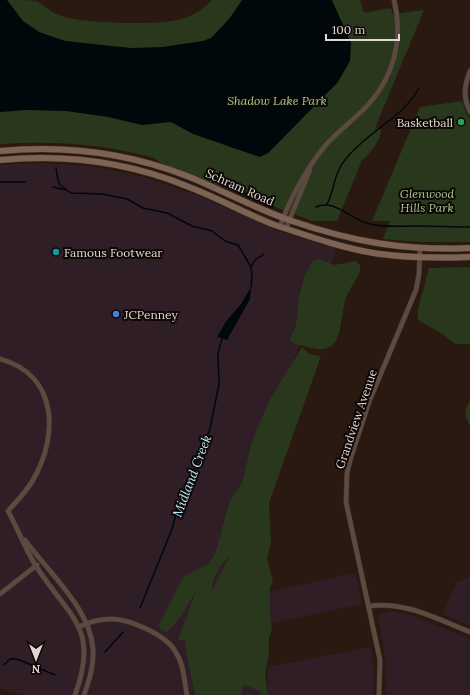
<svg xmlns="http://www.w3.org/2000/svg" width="470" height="695" font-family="Lora,serif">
<rect width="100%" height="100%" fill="#291910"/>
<g fill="#301e26">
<polygon points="42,163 89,166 143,177 199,196 278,231 337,249 268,426 265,695 22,695 0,688 0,165"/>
<polygon points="355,573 362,604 268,624 268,592"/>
<polygon points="470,577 470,626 443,614 456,583"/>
<polygon points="391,611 411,615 470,639 470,695 386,695 385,656 378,614"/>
<polygon points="371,647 374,677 373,695 268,695 268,667"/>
</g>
<g fill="#29381d" fill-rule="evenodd">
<path d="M 0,0 C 7,0 31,0 36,1 C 46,7 53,14 65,17 C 87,23 160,26 181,19 C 193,16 203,9 212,0 L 360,0 L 364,13 L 391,8 L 393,14 L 424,10 L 375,128 L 381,129 C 381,140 371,153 362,160 L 337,221 L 312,221 L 160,163 C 155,156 142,155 134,153 C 90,143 46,141 0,144 Z"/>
<polygon points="462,101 466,113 470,119 470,242 422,242 383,239 390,221 372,221 420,107"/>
<path d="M 319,259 L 335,265 L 355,261 L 360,265 L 360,271 C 356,282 348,289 345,301 C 340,316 344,352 318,349 C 310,348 303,345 294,344 L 290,340 L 296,325 L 299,298 L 304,278 L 312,261 Z"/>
<polygon points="470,267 470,344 455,344 444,335 418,320 418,309 429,268"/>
<path d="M 302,347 L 309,354 L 321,356 L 269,503 L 271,543 L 267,558 L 273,582 L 270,587 L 270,615 L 272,630 L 269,638 L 269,652 L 265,675 L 268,695 L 261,695 L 261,692 L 244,684 L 241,695 L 195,695 L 185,647 L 186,640 L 178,640 L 196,591 C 186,606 182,618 167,632 L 161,631 L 159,625 L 184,576 L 208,564 L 215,554 L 230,501 L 242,483 L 252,441 L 269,401 ZM 229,557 L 229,558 L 212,590 C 212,579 220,563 229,557 Z"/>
<path d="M 470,400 L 470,425 C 463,416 465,410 470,400 Z"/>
</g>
<g fill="#00080c">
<polygon points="0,0 7,0 23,21 39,32 65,41 131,48 162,47 203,41 211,38 229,19 242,0 332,0 351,43 350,61 338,82 283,138 268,153 260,157 193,134 171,122 142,125 108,117 66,111 28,110 0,112"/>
<polygon points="251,287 250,299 227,340 217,337 227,320 241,304"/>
</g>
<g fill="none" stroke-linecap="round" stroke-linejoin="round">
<g stroke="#00080c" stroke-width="1.5">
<polyline points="56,168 58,180 60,185 71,193 102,194 127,199 143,208 167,213 192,226 212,231 225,241 238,245 251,267 252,275 251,287"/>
<polyline points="0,182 25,182"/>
<polyline points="53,187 65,190"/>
<path d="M 327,204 C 333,194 333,182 338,172 C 341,164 347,157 352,152 C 374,128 403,117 419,88"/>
<path d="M 316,207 C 334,199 350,218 366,223 C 383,228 401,226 418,226 C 435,226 453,227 470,227"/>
<polyline points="251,267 255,260 264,254"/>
<polyline points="140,608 172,529 176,514 183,503 195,466 210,429 219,384 218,353 222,339"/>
<polyline points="105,652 123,632"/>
<polyline points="4,665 10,659 17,659 55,675"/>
</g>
<g stroke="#43332b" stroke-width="5.5">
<g id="minor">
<path d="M 470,71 C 464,86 463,98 470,112"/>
<path d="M 280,226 C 291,197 305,171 324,147 C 336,133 351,122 364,109 C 393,80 404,40 394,0"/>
<polyline points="286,228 310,170"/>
<path d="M 0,359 C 58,375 59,435 33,480 C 26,492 17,501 8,511 C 18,529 25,549 36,566 C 69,618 100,627 75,695"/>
<path d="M 25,540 C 48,572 91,609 93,650 C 94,666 89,681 84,695"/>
<polyline points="0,594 37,565"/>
<path d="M 369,606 C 405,601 437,619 470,632"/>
<path d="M 79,627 C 89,622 100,619 111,619 C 130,619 166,635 175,651 C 184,664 184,680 187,695"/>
<polyline points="379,695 380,660 346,502 347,473 351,457 369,402 416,290 419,274 420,248"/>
</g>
</g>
<g stroke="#43332b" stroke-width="7">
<g id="secondary">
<path d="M 0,151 C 63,145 128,153 187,176 C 222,190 256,209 292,221 C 353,242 406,251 470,248"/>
<path d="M 0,160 C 64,154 129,162 189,187 C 218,198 246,214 275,225 C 308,236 345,249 380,254 C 409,258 440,258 470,257"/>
</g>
</g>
<use href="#minor" stroke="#5b4a40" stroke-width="4.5"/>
<use href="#secondary" stroke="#7d6354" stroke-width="6"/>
</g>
<circle fill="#2e9e5b" stroke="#0c0604" stroke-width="1.5" cx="461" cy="122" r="4"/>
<circle fill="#0f9aa8" stroke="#0c0604" stroke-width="1.5" cx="56" cy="252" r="4"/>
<circle fill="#3f7fe0" stroke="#0c0604" stroke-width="1.5" cx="116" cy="314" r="4"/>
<g text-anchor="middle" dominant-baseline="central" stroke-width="4" stroke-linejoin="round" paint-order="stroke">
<g font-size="12" font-style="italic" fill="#a9cb8e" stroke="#0c0604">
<text x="277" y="100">Shadow Lake Park</text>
<text x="427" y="193">Glenwood<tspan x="427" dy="14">Hills Park</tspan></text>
</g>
<g font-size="12" fill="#e2d6d1" stroke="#0c0604" text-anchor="start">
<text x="453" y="122" text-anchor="end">Basketball</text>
<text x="64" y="252">Famous Footwear</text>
<text x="124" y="314">JCPenney</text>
</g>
<g font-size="12" fill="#e2d6d1" stroke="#0c0604">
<text transform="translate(240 187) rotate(24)">Schram Road</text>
<text transform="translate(356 419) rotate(-71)">Grandview Avenue</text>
</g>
<g font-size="13" font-style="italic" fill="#b9eaf9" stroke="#0c0604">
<text transform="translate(192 476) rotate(-69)">Midland Creek</text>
</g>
</g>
<g transform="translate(36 659) rotate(180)" stroke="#0c0604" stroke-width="3" paint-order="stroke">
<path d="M0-3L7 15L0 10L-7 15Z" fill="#e2d6d1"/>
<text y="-6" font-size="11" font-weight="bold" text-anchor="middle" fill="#e2d6d1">N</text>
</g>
<path d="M326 34v6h73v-6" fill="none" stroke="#e2d6d1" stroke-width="2"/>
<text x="332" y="34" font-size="12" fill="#e2d6d1" stroke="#0c0604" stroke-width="3" paint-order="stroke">100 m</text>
</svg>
